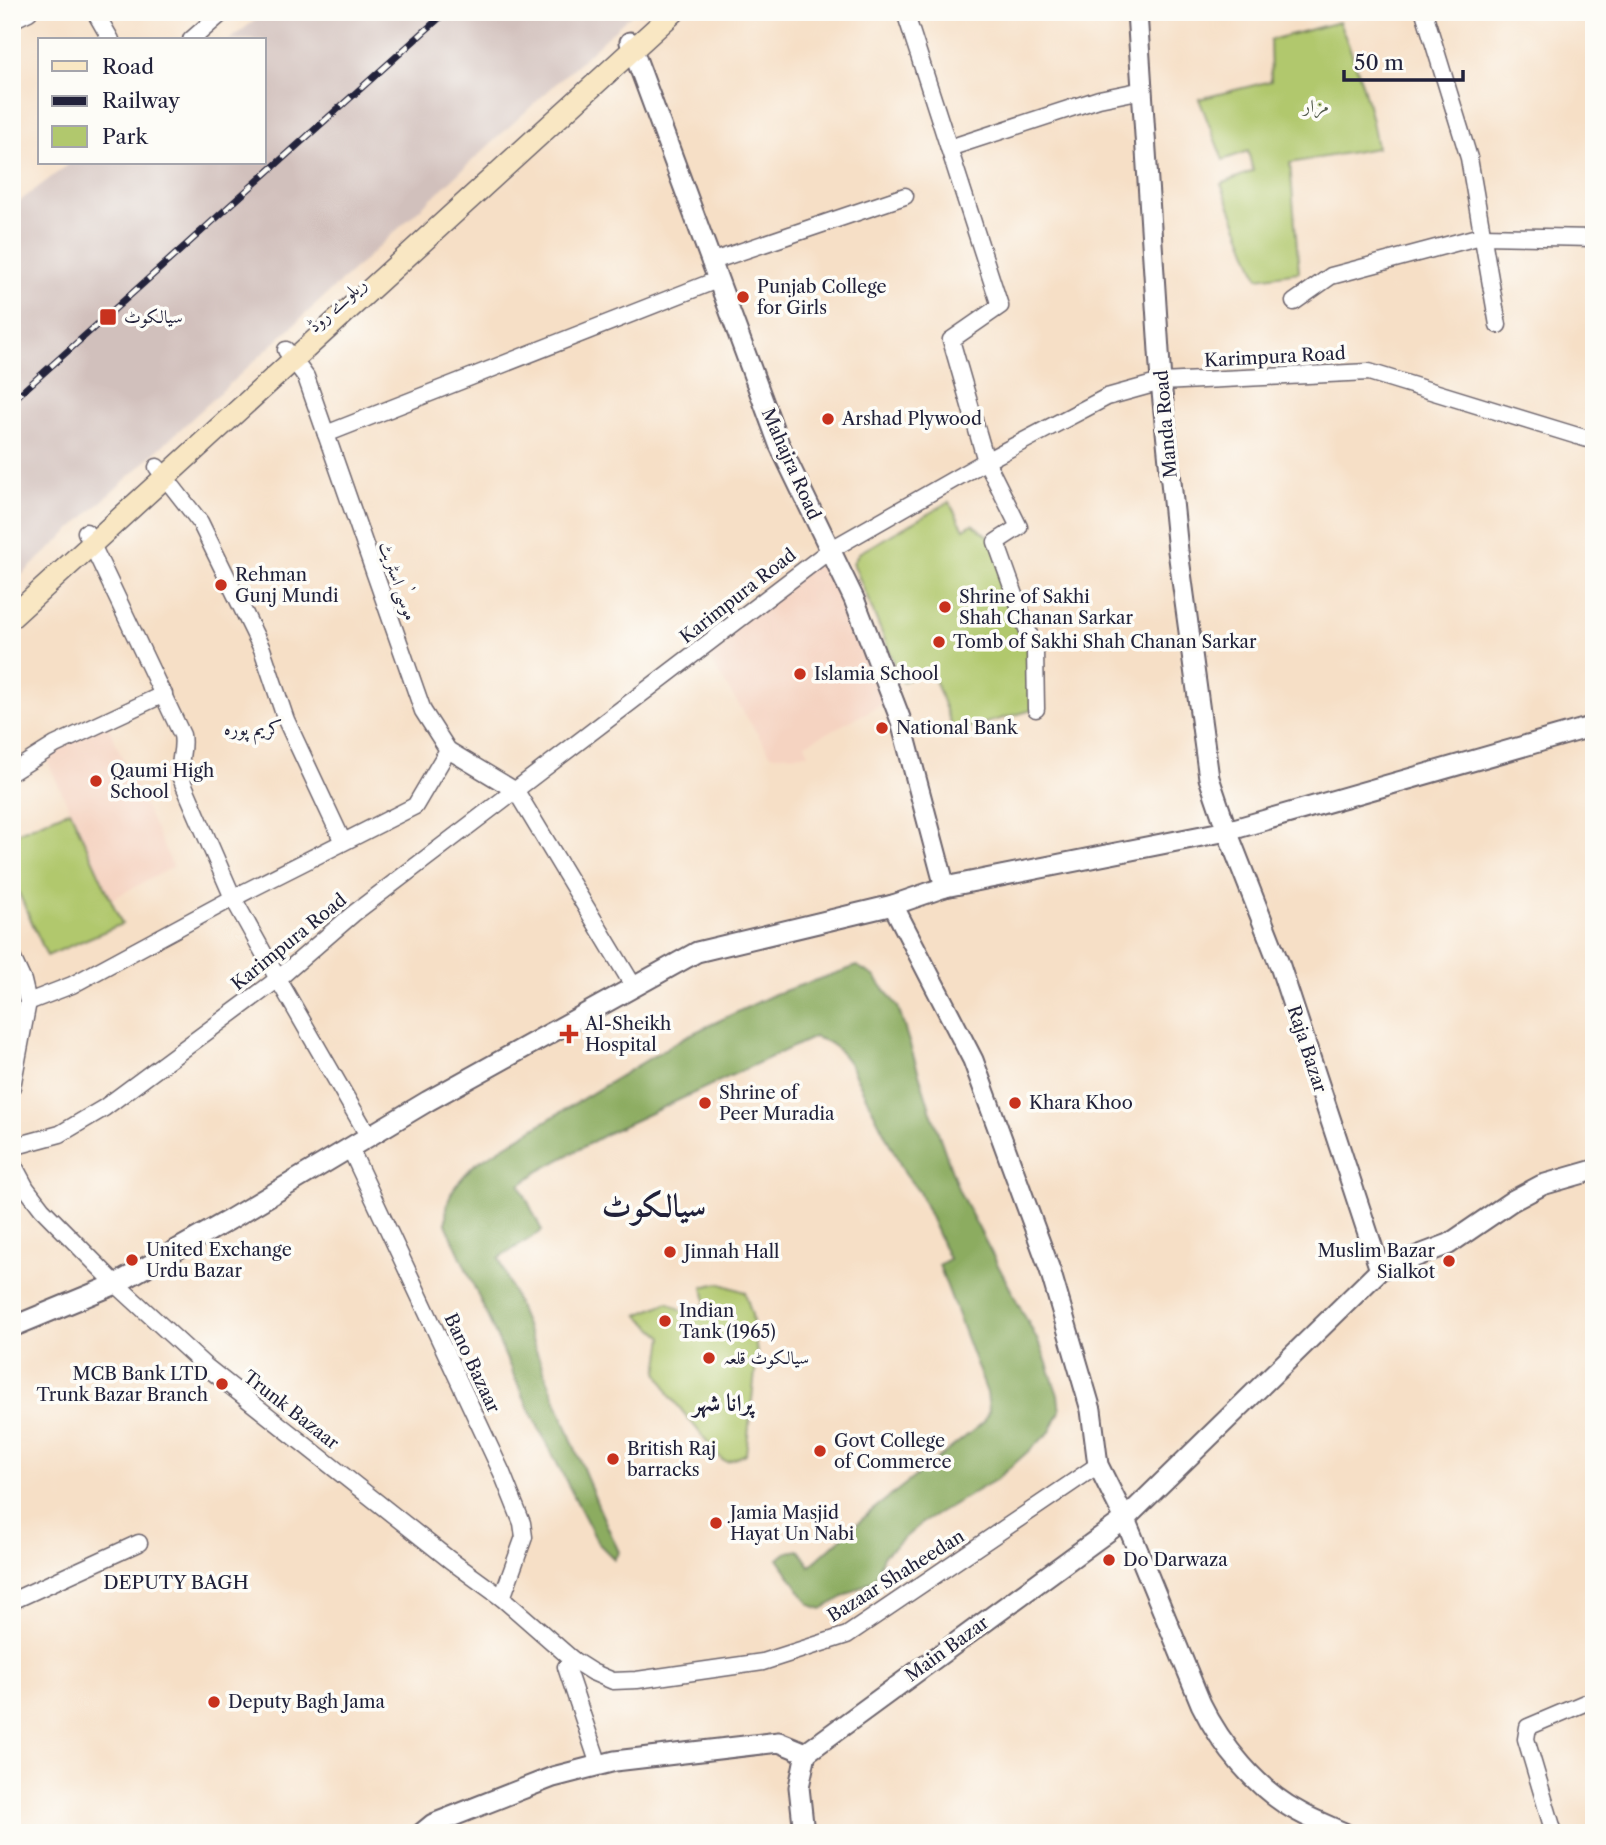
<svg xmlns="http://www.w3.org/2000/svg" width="1606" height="1845" font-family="'Libre Caslon Text',Amiri,serif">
<rect width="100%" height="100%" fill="#fdfcf7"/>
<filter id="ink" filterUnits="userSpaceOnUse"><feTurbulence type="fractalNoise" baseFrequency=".0143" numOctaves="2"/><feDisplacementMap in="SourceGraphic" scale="14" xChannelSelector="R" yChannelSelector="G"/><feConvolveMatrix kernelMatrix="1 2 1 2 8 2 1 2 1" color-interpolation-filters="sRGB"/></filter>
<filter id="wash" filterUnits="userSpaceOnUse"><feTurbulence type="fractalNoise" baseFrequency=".00686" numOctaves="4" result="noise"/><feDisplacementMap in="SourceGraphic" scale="28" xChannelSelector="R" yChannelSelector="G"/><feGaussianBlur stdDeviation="1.57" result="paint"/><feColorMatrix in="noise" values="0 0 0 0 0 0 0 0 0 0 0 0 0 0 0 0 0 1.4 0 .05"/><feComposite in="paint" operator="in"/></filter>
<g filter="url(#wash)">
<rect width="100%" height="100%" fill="#f6dfc6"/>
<g fill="#f5d3c1">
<polygon points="830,550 893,699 805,744 809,754 771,755 702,648"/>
<polygon points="106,722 173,867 112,899 43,752"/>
</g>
<polygon fill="#d1c0bc" points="266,12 634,12 12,584 12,207 70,163 264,163 264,40 229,40"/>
<g fill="#b1c86d" stroke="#6a7554" stroke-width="2">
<path d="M 1339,22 C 1357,63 1370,103 1377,148 L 1290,163 L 1299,272 L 1258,278 L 1221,184 L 1253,171 L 1248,151 L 1223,160 L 1199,99 L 1271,81 L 1270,40 Z"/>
<polygon points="949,502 964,529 972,524 996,542 1035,651 1036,709 954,732 931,669 902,682 853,563 859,553"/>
<polygon points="70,810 122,924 47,956 12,878 12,835"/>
<polygon points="718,1283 745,1292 752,1315 757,1354 746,1454 727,1462 722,1460 670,1396 658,1372 663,1337 638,1315 668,1302 690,1315 695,1314 706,1303 703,1287"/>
</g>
<path fill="#8cac60" stroke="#57674e" stroke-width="2" d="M 857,966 L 874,976 L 898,1007 L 931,1112 L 959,1191 L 1042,1349 L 1058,1395 L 1060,1411 L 1050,1432 L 997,1479 L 922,1523 L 883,1556 L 875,1579 L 822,1609 L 810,1605 L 778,1559 L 788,1552 L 799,1550 L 810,1566 L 870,1512 L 984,1422 L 989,1410 L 987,1393 L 939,1265 L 949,1259 L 919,1192 L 905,1174 L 849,1063 C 839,1049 830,1041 814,1037 L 610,1132 L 539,1171 L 520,1185 L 542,1231 L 499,1258 L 599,1508 L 619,1552 L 614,1559 L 598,1543 L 528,1407 L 446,1224 C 445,1194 455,1185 475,1164 L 685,1037 L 775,994 Z"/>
</g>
<g filter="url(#ink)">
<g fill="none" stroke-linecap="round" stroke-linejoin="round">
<g stroke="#6c646c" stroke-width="19">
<g id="minor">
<polyline points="95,12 111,40"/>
<polyline points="905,12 1000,306 951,340 986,461 1019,527 996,542 1035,651 1036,709"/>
<polyline points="1424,12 1469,158 1498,325"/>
<polyline points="12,20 29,12"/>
<polyline points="191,40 223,12"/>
<polyline points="949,148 1099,99 1143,90"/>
<polyline points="710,262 905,196"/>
<polyline points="1294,302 1331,276 1481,236 1594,238"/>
<polyline points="286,350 306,377 423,711 448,750 516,791 634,987"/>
<polyline points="326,434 717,280"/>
<polyline points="157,467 200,522 262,649 286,720 343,842"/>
<path d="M 86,532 L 182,735 C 185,749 178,762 180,776 L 233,898 L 278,979 L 369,1137"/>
<polyline points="12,772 55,745 164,694"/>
<polyline points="12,957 23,981 28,1002 12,1087"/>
<polyline points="28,1002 72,985 233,898 415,806 448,750"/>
<polyline points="12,1147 60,1134 104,1108 278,979 353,914 830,550 986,461 1107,397 1161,382 1369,372 1594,441"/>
<polyline points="350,1148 502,1473 522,1523 524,1537 502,1598"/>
<polyline points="12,1162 26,1188 42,1209 116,1284 204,1365 450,1560 502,1598 573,1660 592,1672 613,1681 637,1680 763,1662 847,1635 1098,1465"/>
<polyline points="12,1601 139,1543"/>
<polyline points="573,1660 566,1667 599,1765"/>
<polyline points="1554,1833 1526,1739 1528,1727 1594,1699"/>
</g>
</g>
<g stroke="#6c646c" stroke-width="23">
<g id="tertiary">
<polyline points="1137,12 1161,382 1178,551 1209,778 1227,831 1280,966 1380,1270"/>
<polyline points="630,42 779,444 854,599 900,718 945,887"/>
<path d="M 893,905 L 973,1060 L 1050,1270 L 1091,1410 L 1098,1465 L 1125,1519 L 1201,1704 C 1221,1745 1257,1790 1299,1812 C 1313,1820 1329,1826 1344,1833"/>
<polyline points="12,1327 116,1284 229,1220 428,1101 697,952 893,905 945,887 1227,831 1594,726"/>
<polyline points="806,1753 1125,1519 1380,1270 1449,1244 1512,1201 1542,1185 1594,1170"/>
<polyline points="422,1833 433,1824 553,1777 615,1761 779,1742 806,1753"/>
<polyline points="804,1833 799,1787 806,1753"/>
</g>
</g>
<g stroke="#6c646c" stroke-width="24">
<polyline id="secondary" points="12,617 674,12"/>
</g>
<use href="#minor" stroke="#fff" stroke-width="16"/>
<use href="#tertiary" stroke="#fff" stroke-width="19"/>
<use href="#secondary" stroke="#f9e7c3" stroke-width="21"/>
<g stroke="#22223b" stroke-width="7">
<polyline id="rail" points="12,401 446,12"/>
</g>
<use href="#rail" stroke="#fdfcf7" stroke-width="4.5" stroke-dasharray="13" stroke-linecap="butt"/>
</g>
</g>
<g fill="#c8321e" stroke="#fdfcf7" stroke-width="2.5">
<circle cx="743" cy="297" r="7"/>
<rect x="99" y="308" width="18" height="18" rx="3.5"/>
<circle cx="828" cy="419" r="7"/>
<circle cx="221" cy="585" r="7"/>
<circle cx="945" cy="607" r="7"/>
<circle cx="939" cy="642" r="7"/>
<circle cx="800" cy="674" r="7"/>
<circle cx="882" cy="728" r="7"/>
<circle cx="96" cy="781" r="7"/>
<path d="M565.5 1023.5h7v7h7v7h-7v7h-7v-7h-7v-7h7z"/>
<circle cx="705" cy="1103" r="7"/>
<circle cx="1015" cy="1103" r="7"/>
<circle cx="670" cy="1252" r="7"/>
<circle cx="132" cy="1260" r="7"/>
<circle cx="1449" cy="1261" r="7"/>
<circle cx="665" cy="1321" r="7"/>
<circle cx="709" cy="1358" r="7"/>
<circle cx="222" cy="1384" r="7"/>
<circle cx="820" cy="1451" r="7"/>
<circle cx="613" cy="1459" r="7"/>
<circle cx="716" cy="1523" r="7"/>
<circle cx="1109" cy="1560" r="7"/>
<circle cx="214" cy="1702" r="7"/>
</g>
<g text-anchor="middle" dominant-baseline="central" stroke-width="7" stroke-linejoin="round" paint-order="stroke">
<g font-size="18" fill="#545c4c" stroke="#fdfcf7">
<text x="1316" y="106">مزار</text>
</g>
<g font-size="18" fill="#22223b" stroke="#fdfcf7" text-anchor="start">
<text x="757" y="287">Punjab College<tspan x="757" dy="21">for Girls</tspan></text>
<text x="124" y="317">سیالکوٹ</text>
<text x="842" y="419">Arshad Plywood</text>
<text x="235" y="575">Rehman<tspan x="235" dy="21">Gunj Mundi</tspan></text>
<text x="959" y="597">Shrine of Sakhi<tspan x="959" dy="21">Shah Chanan Sarkar</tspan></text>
<text x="953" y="642">Tomb of Sakhi Shah Chanan Sarkar</text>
<text x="814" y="674">Islamia School</text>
<text x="896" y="728">National Bank</text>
<text x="110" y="771">Qaumi High<tspan x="110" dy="21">School</tspan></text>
<text x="585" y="1024">Al-Sheikh<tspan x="585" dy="21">Hospital</tspan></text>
<text x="719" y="1093">Shrine of<tspan x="719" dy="21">Peer Muradia</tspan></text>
<text x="1029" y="1103">Khara Khoo</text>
<text x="146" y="1250">United Exchange<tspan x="146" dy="21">Urdu Bazar</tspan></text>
<text x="1435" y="1251" text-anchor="end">Muslim Bazar<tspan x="1435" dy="21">Sialkot</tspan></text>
<text x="684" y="1252">Jinnah Hall</text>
<text x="679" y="1311">Indian<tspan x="679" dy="21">Tank (1965)</tspan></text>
<text x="723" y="1358">سیالکوٹ قلعہ</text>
<text x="208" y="1374" text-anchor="end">MCB Bank LTD<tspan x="208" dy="21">Trunk Bazar Branch</tspan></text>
<text x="834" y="1441">Govt College<tspan x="834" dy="21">of Commerce</tspan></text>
<text x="627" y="1449">British Raj<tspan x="627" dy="21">barracks</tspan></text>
<text x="730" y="1513">Jamia Masjid<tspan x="730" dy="21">Hayat Un Nabi</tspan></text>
<text x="1123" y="1560">Do Darwaza</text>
<text x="228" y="1702">Deputy Bagh Jama</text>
</g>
<g font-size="18" fill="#22223b" stroke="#fdfcf7">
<text transform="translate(337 305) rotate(-42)">ریلوے روڈ</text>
<text transform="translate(1275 357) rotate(-3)">Karimpura Road</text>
<text transform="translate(1166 424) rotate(-95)">Manda Road</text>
<text transform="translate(791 464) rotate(66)">Mahajra Road</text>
<text transform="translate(398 581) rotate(71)">موسیٰ اسٹریٹ</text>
<text transform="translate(738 596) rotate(-38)">Karimpura Road</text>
<text transform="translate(289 942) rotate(-39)">Karimpura Road</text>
<text transform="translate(1307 1049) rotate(72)">Raja Bazar</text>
<text transform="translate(472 1363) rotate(65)">Bano Bazaar</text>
<text transform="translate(291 1410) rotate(38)">Trunk Bazaar</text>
<text transform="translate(896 1576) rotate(-32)">Bazaar Shaheedan</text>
<text transform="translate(947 1649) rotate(-36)">Main Bazar</text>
</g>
<g font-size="19" fill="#22223b" stroke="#fdfcf7">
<text x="253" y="728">کریم پورہ</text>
<text x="176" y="1582">DEPUTY BAGH</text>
</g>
<g font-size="24" font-weight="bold" fill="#22223b" stroke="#fdfcf7">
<text x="723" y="1402">پرانا شہر</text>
</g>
<g font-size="32" font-weight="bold" fill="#22223b" stroke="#fdfcf7">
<text x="654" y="1205">سیالکوٹ</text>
</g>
</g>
<rect width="1606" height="1845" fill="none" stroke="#fdfcf7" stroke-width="42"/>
<rect x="38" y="38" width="228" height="126" fill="#fdfcf7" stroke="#a5a5ac" stroke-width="2"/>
<rect x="52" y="61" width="35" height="10" fill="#f9e7c3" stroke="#a5a5ac" stroke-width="2"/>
<text x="102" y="74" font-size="21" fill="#22223b">Road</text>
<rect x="52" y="96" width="35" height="10" fill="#22223b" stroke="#a5a5ac" stroke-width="2"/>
<text x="102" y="108" font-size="21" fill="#22223b">Railway</text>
<rect x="52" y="126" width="35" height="21" fill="#b1c86d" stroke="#a5a5ac" stroke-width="2"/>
<text x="102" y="144" font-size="21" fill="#22223b">Park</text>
<path d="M1344 70v10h119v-10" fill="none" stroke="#22223b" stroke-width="3.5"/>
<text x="1354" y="70" font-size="21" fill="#22223b" stroke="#fdfcf7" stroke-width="5" paint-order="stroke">50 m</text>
</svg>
